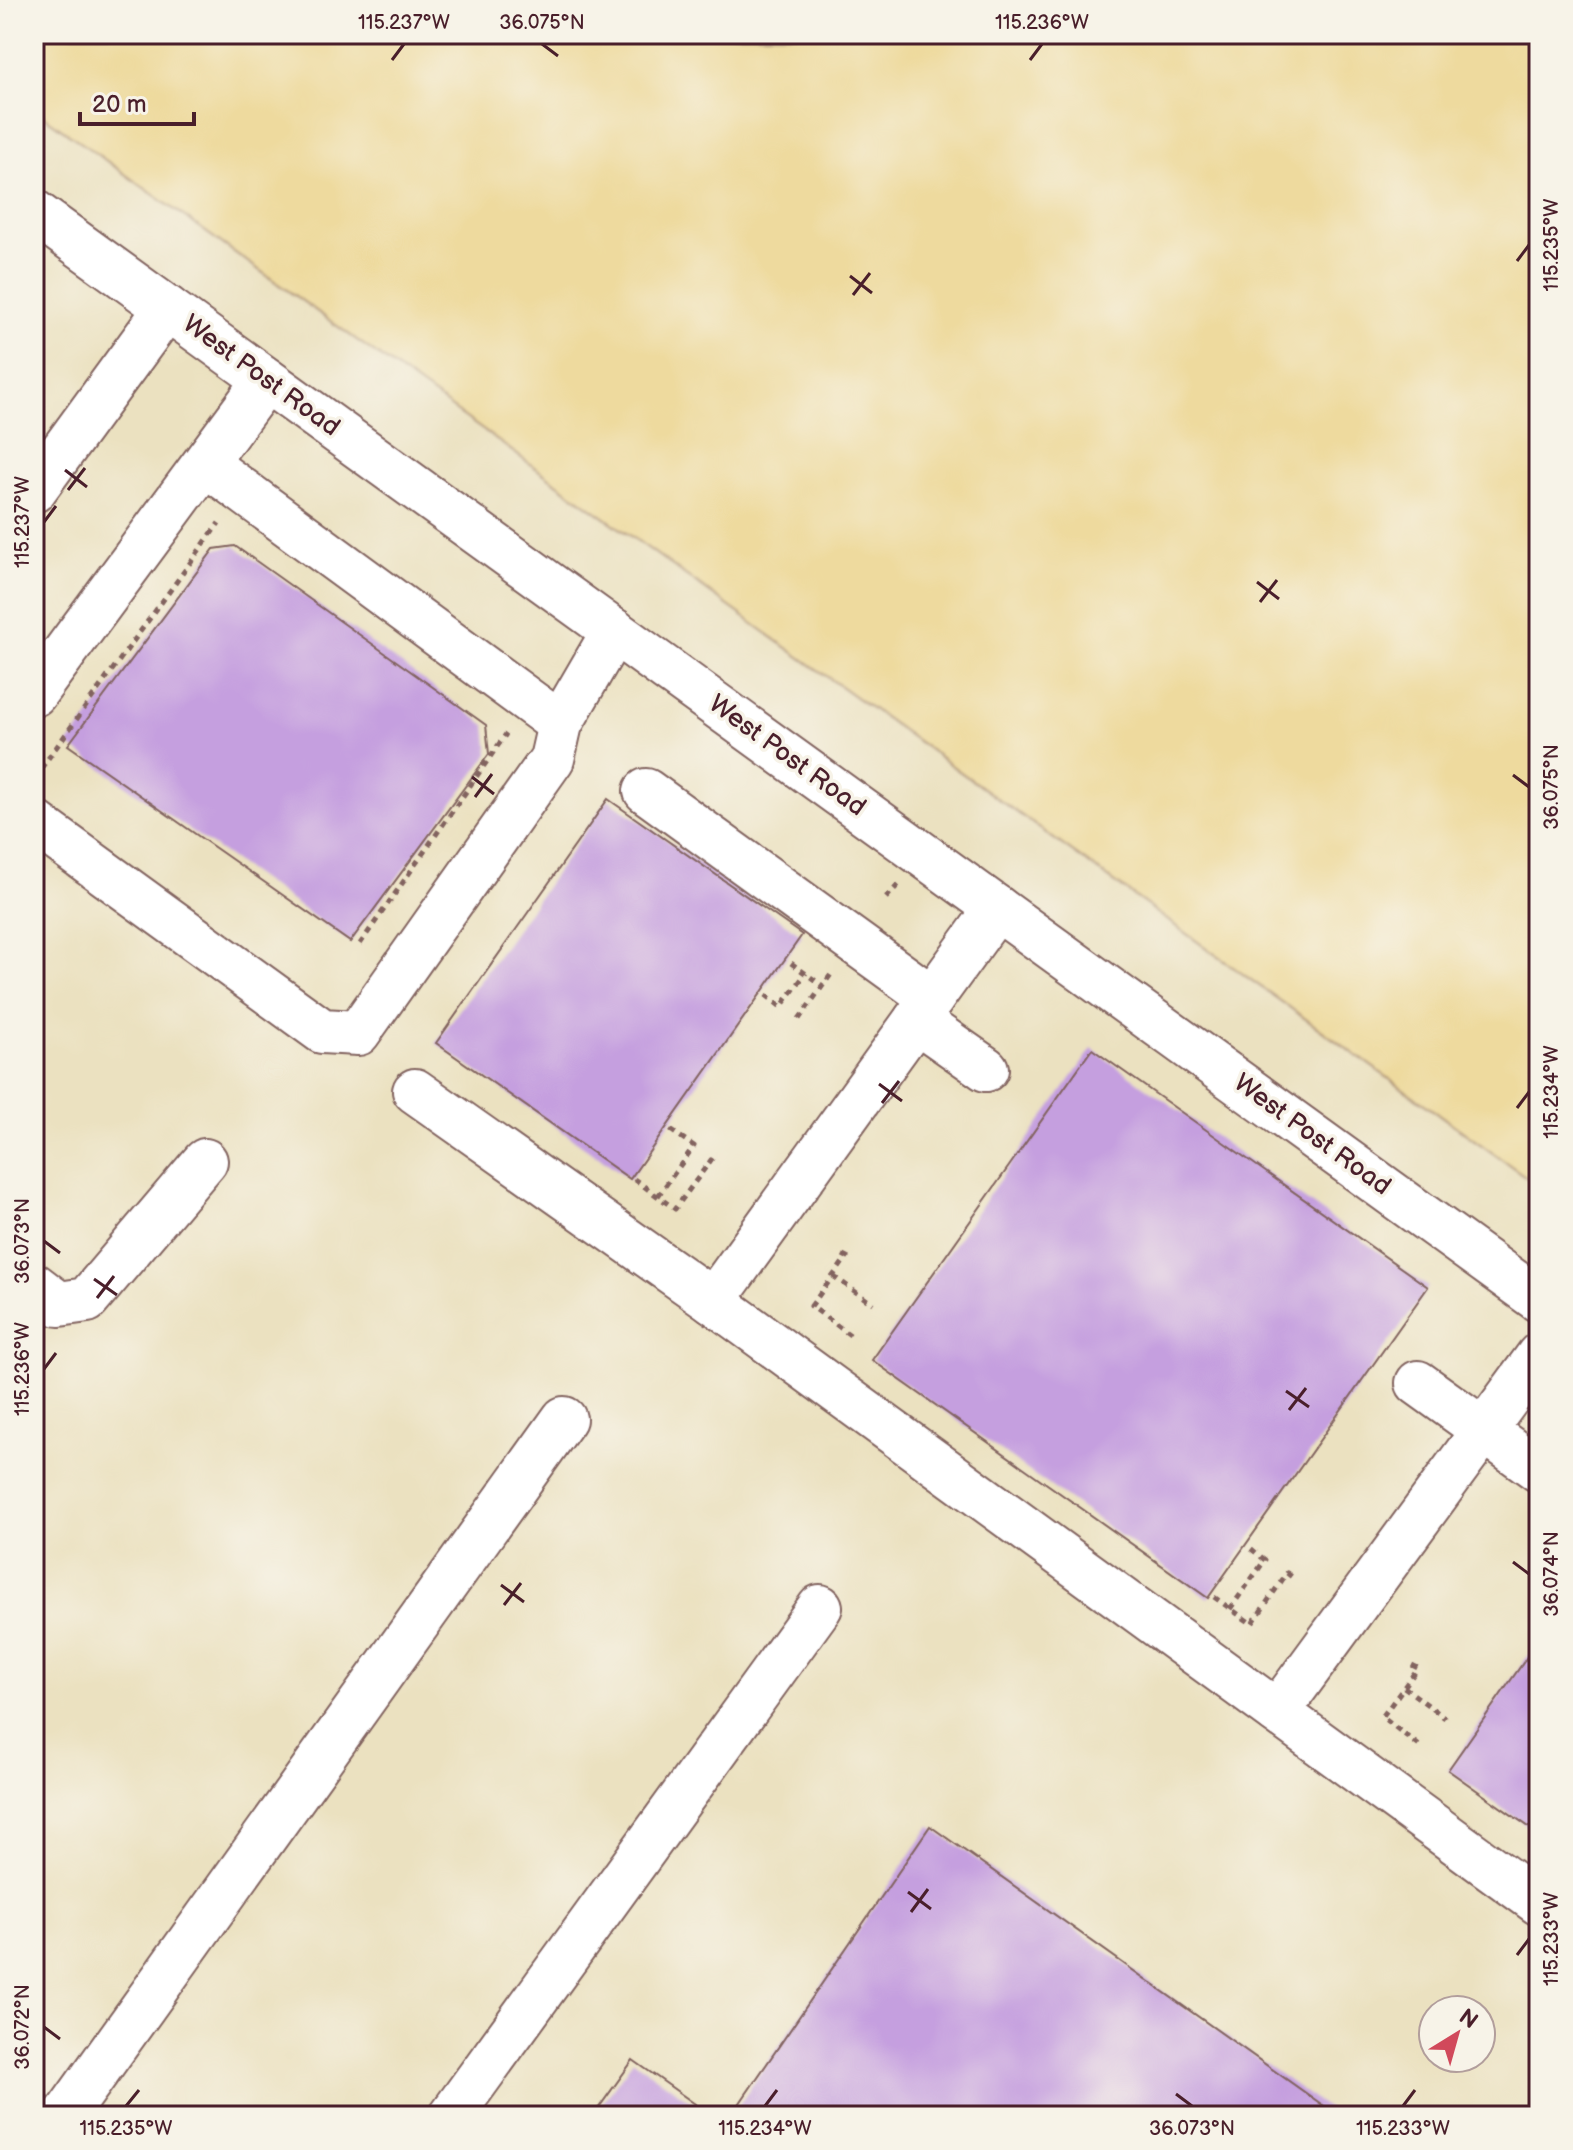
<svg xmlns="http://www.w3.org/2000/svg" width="1573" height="2150" font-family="'Balsamiq Sans',sans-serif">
<rect width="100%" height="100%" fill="#f7f3e8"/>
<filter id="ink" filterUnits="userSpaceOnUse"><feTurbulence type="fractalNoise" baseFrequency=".0125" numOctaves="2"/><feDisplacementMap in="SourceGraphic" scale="16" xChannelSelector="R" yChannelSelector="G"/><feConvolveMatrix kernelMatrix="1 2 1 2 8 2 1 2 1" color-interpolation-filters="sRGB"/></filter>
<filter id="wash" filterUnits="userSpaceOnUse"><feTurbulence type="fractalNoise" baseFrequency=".006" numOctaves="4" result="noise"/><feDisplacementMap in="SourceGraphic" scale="32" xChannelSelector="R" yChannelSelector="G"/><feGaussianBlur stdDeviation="1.8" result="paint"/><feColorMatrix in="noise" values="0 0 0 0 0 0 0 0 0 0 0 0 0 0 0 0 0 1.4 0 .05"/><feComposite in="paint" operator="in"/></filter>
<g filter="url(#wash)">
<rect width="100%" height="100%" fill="#ebe1c0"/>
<polygon fill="#eeda9e" stroke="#9c7c64" stroke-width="2" points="34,34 1539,34 1539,1186 34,109"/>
<g id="blocks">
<g fill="#c59fdf">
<polygon points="235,546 486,725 489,754 350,942 68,745 214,549"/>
<polygon points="608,799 802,935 630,1179 436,1043"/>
<polygon points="1092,1049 1428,1287 1208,1598 872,1360"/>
<polygon points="1539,1640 1539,1834 1448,1770"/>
<polygon points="930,1826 1338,2116 731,2116"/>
<polygon points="633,2060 712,2116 593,2116"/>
</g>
</g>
</g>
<g filter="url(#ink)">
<use href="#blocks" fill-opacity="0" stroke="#82635f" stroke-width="2"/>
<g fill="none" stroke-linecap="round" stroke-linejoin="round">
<g stroke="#82635f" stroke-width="48">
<g id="minor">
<polyline points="34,212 1539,1300"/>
<polyline points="206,464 560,724"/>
<polyline points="34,490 167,308"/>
<polyline points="34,694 266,380"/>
<polyline points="646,791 932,998"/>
<polyline points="34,822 322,1031 358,1033 552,759 560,724 614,631"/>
<polyline points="916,1020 986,1069"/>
<polyline points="415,1091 713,1301 1539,1903"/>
<polyline points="34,1285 59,1304 87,1300 205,1161"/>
<polyline points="713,1301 997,908"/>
<polyline points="1418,1383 1539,1470"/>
<polyline points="1277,1712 1539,1355"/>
<polyline points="65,2116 564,1419"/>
<polyline points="451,2116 820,1607"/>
</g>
</g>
<g stroke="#82635f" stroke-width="5" stroke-dasharray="6 6" stroke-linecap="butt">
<polyline points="34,778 219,523"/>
<polyline points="886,898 899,884"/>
<polyline points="360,944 506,734"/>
<polyline points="791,963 823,986"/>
<polyline points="766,995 781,1007 806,973"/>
<polyline points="799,1019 832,973"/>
<polyline points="634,1179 675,1209 711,1160 716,1164"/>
<polyline points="658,1196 694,1146 669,1129"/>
<polyline points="843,1255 847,1257 811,1306 850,1335"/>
<polyline points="833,1276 873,1304"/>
<polyline points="1214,1597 1252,1624 1287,1573 1292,1577"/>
<polyline points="1230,1609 1265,1560 1249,1547"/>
<polyline points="1412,1665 1418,1668 1382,1717 1422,1748"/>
<polyline points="1404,1687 1445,1718"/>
</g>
<use href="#minor" stroke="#fff" stroke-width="44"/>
</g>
</g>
<path fill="none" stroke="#4a1f2b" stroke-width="3" d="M 542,44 L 558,56M 392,60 L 404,44M 1030,60 L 1042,44M 1517,261 L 1529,245M 850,276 L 872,293M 853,295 L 870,273M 65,470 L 87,487M 68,490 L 85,468M 44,522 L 56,506M 1257,582 L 1279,599M 1260,602 L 1277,580M 1513,775 L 1529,787M 472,777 L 494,794M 475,797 L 492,774M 879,1084 L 902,1101M 882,1103 L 899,1081M 1517,1108 L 1529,1092M 44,1241 L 60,1253M 94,1279 L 117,1295M 97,1298 L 114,1276M 44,1369 L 56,1353M 1286,1391 L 1309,1407M 1289,1410 L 1306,1388M 1513,1562 L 1529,1574M 501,1585 L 524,1602M 504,1605 L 521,1583M 908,1892 L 931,1909M 911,1912 L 928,1889M 1517,1955 L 1529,1939M 44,2027 L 60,2039M 1176,2094 L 1192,2106M 126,2106 L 139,2090M 765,2106 L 777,2090M 1403,2106 L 1415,2090"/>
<g text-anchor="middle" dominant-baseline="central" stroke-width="7" stroke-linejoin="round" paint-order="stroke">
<g font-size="26" fill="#4a1f2b" stroke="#f7f3e8">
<text transform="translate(261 376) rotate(36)">West Post Road</text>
<text transform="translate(787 756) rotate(36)">West Post Road</text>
<text transform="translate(1312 1135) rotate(36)">West Post Road</text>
</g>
</g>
<rect width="1573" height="2150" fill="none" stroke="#f7f3e8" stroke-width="88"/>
<g transform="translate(1457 2034) rotate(37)"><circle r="38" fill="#f7f3e8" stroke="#b29e9c" stroke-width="2"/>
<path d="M0-6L14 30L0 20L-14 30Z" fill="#d1495b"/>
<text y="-12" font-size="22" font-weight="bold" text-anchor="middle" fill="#4a1f2b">N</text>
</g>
<path d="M80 112v12h114v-12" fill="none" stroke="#4a1f2b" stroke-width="4"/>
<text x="92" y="112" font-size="24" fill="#4a1f2b" stroke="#f7f3e8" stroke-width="6" paint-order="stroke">20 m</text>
<rect x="44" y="44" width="1485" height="2062" fill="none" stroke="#4a1f2b" stroke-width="3"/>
<g font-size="20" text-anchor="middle" fill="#4a1f2b">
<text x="404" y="29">115.237°W</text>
<text x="542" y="29">36.075°N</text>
<text x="1042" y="29">115.236°W</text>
<text transform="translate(1551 245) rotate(-90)" y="7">115.235°W</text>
<text transform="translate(22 522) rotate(-90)" y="7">115.237°W</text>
<text transform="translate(1551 787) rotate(-90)" y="7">36.075°N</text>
<text transform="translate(1551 1092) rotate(-90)" y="7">115.234°W</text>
<text transform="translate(22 1241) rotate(-90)" y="7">36.073°N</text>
<text transform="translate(22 1369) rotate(-90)" y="7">115.236°W</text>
<text transform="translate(1551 1574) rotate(-90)" y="7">36.074°N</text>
<text transform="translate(1551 1939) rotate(-90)" y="7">115.233°W</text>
<text transform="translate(22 2027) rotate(-90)" y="7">36.072°N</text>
<text x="126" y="2135">115.235°W</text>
<text x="765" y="2135">115.234°W</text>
<text x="1192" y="2135">36.073°N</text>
<text x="1403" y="2135">115.233°W</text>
</g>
</svg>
